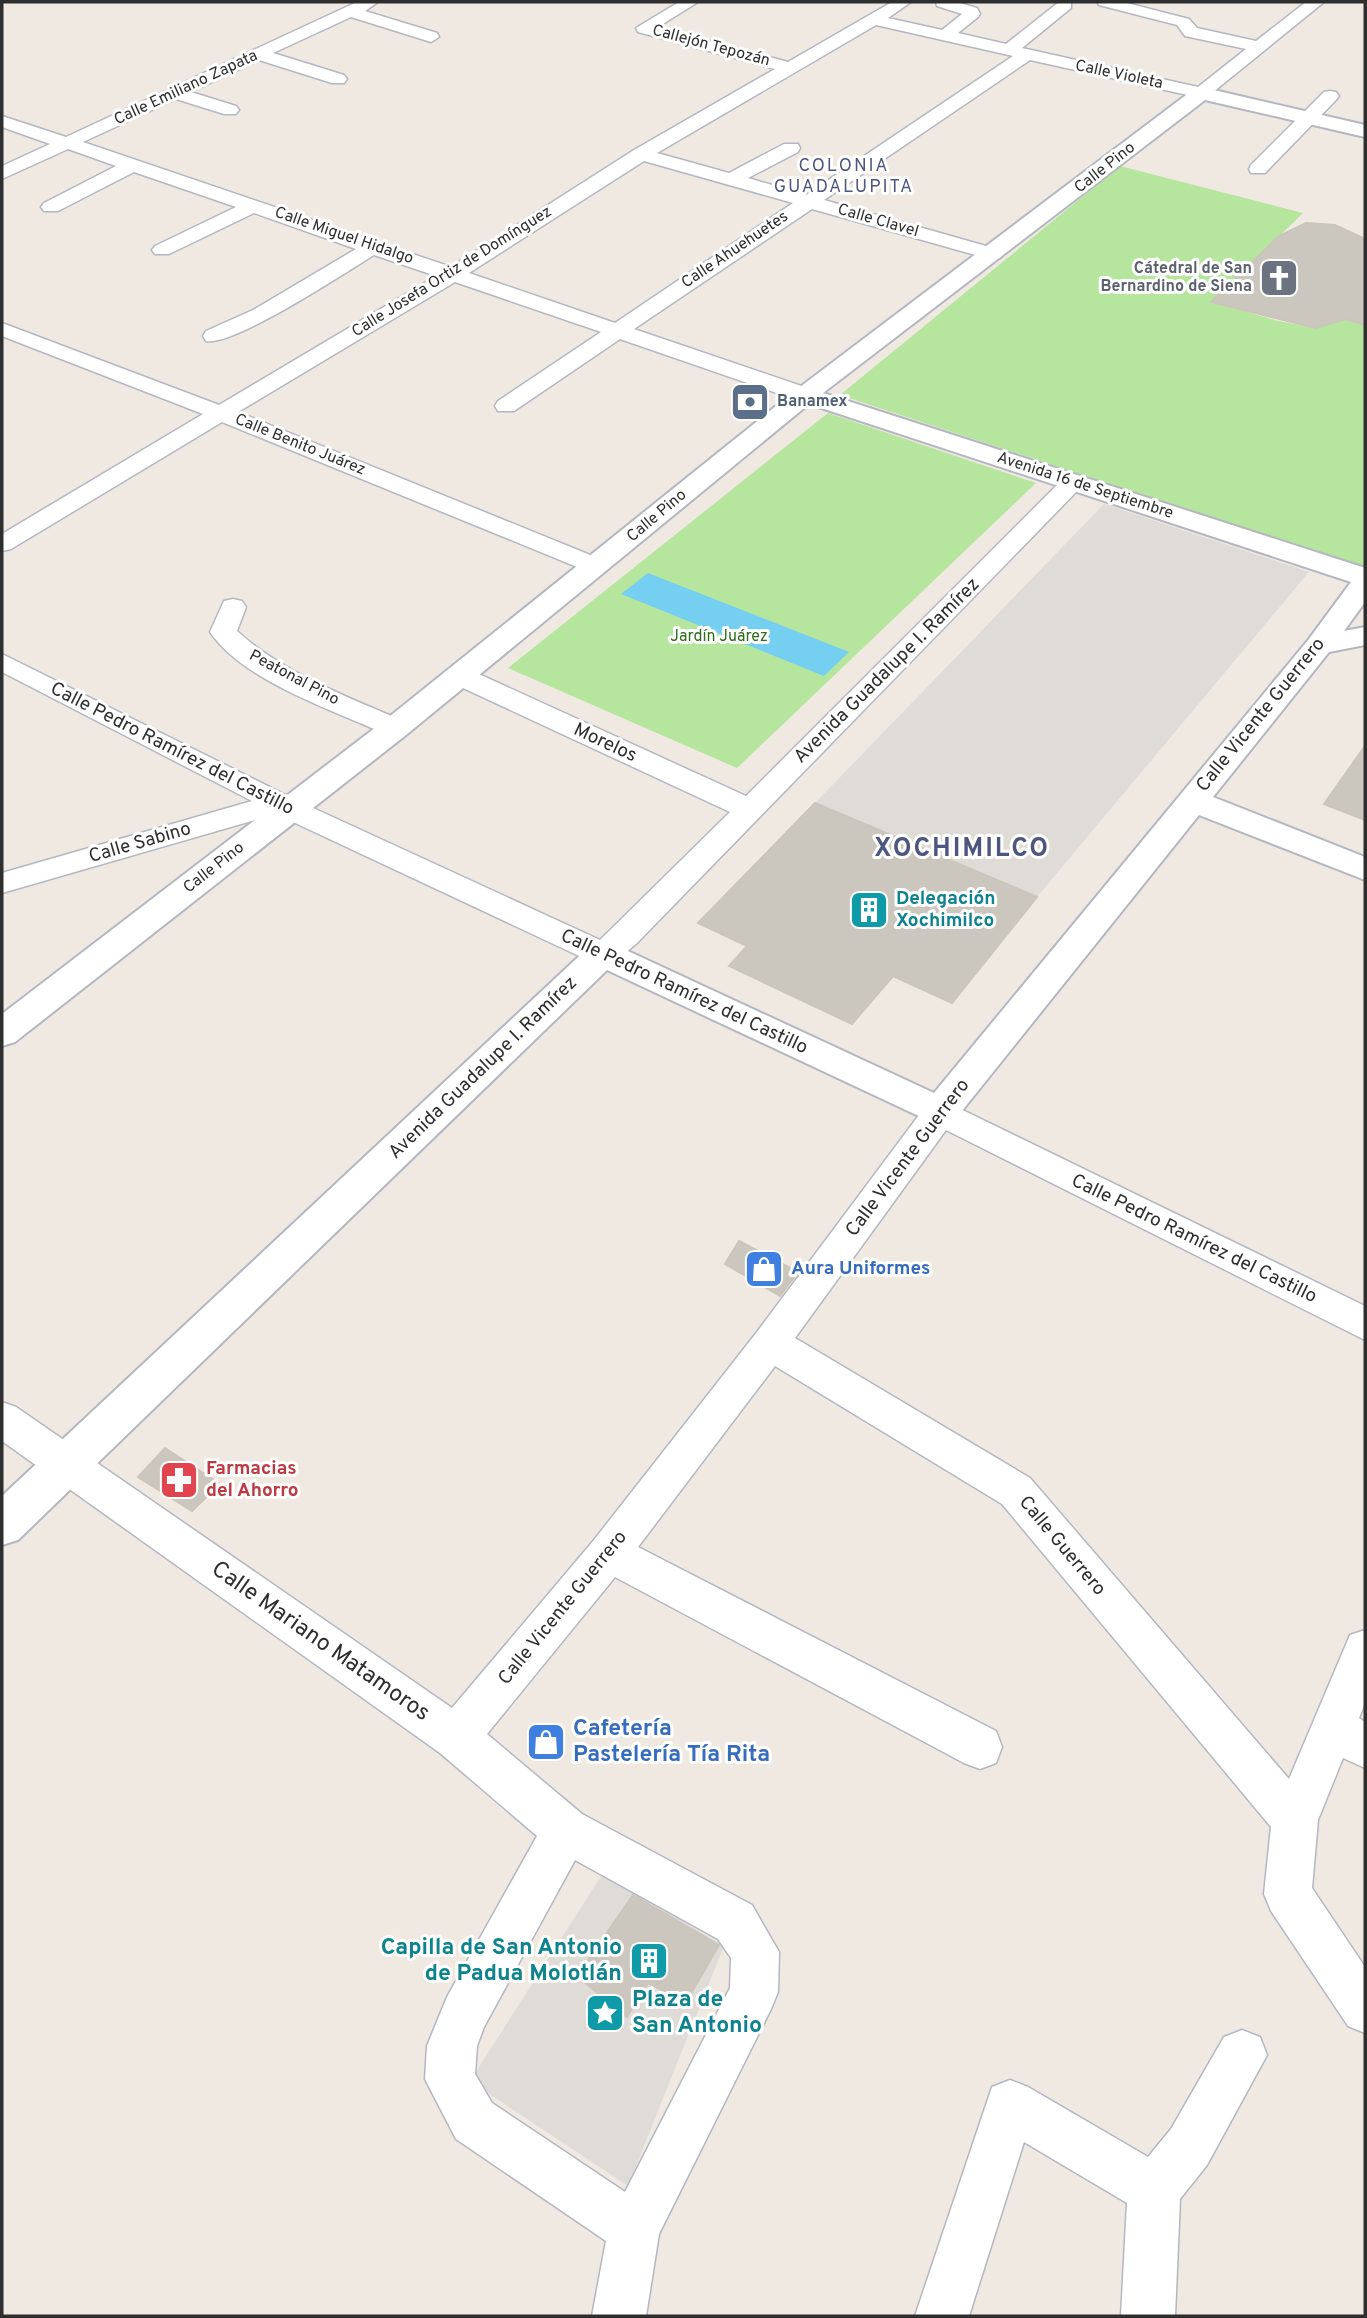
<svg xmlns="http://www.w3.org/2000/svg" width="1367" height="2318" font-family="Overpass,sans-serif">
<rect width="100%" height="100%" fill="#efe9e1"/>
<g fill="#b6e59e">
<polygon points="1120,166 1303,213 1212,302 1278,321 1316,328 1345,319 1365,325 1365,568 840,395"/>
<polygon points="828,413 1036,483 737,768 508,668"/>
</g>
<g fill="#dfdcd8">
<polygon points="1104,504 1309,572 1037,897 815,803"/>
<polygon points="603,1873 724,1946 628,2186 470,2081"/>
</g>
<polygon fill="#75cff0" points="648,573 849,652 824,676 621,594"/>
<g fill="#cbc7bf" stroke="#cbc5ba" stroke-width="2">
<polygon points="1306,223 1335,225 1365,239 1365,325 1345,319 1316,328 1211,302 1279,236"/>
<polygon points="1365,746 1365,820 1324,804"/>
<polygon points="815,803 1037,897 952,1003 893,976 852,1024 729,966 747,946 698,923"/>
<polygon points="739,1241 798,1272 780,1296 725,1264"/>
<polygon points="165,1448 220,1484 192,1511 138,1477"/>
<polygon points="633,1895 719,1945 686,2002 648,1983 627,2017 577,1976"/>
</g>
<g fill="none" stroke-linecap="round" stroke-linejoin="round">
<g stroke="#b4b7c1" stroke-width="3">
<g id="street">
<path d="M 357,2 L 378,2 L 365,11 L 437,33 L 439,37 L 431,42 L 351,17 L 273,53 L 344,75 L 347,79 L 344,83 L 332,83 L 259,60 L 191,92 L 236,106 L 239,110 L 236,114 L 224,114 L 176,99 L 83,142 L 451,267 L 634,150 L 775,69 L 638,32 L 636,28 L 679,2 L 698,2 L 658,27 L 788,62 L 892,2 L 911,2 L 888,18 L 942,30 L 962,14 L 937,6 L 936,2 L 956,2 L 977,8 L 980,14 L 978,17 L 958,33 L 1006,44 L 1059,2 L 1071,2 L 1071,8 L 1022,48 L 1198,87 L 1246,49 L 1185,36 L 1177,25 L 1099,5 L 1097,2 L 1123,2 L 1189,19 L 1197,28 L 1256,41 L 1306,2 L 1324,2 L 1207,97 L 1201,98 L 1030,60 L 824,200 L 1000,250 L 1003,254 L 1000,258 L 986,258 L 812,209 L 634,329 L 813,390 L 816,395 L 813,400 L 797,400 L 620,339 L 514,411 L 498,411 L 495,406 L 498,401 L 601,332 L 455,282 L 238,412 L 605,561 L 609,566 L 605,571 L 587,571 L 222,422 L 11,549 L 2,551 L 2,534 L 203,414 L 2,336 L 2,323 L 219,405 L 436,276 L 374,255 C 346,272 233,347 206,341 L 203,336 L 206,331 L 253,310 L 356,249 L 254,213 L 169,254 L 155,254 L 152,250 L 155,246 L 236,207 L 134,172 L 58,211 L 44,211 L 41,207 L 44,203 L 116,166 L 68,149 L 2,179 L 2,166 L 50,144 L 2,127 L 2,116 L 66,137 ZM 876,25 L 1013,56 L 806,195 L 748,178 L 798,152 L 800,148 L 798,144 L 784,144 L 729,173 L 657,153 ZM 644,161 L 793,203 L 615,323 L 469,273 Z"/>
<polygon points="1330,91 1336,92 1339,96 1336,100 1265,173 1251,173 1249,169 1251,165 1324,92"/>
<path d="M 1073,475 L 1081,477 L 1085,482 L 1081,487 L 637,943 C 622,955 612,968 592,962 L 276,814 L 2,893 L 2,873 L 252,801 L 2,672 L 2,654 L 300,802 L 600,940 L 730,812 L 450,682 L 446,676 L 450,670 L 470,670 L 746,796 L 1065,477 Z"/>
<path d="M 233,599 L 242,601 L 246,607 L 237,631 C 284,674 347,696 405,722 L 409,728 L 405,734 L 395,737 L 385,734 C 333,710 243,681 210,632 L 224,601 Z"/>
<path d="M 940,1099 L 1365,1306 L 1365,1340 L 946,1130 L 795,1338 L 1030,1478 L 1289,1779 L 1350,1635 L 1365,1630 L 1365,1703 L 1359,1718 L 1365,1722 L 1365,1768 L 1343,1758 L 1318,1820 L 1312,1888 L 1365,1967 L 1365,2033 L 1348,2026 L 1271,1911 L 1264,1894 L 1271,1827 L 1002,1504 L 775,1366 L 638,1547 L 996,1731 L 1002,1747 L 996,1763 L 980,1769 L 964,1763 L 615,1577 L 487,1734 L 582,1814 L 752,1905 L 779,1952 L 778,1992 L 771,2009 L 659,2234 L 646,2316 L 592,2316 L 606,2241 L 456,2139 L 425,2079 L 427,2046 L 447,1997 L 537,1836 L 440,1753 L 2,1441 L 2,1402 L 16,1407 L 452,1708 L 594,1540 L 757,1332 L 928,1103 ZM 575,1860 L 718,1939 L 731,1958 L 730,1988 L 625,2192 L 492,2103 L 475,2074 L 477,2046 L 484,2027 Z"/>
<polygon points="1242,2030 1260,2037 1267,2055 1207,2165 1180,2199 1175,2316 1121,2316 1127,2203 1024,2142 969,2316 915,2316 992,2087 1010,2080 1028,2087 1148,2157 1171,2129 1224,2037"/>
</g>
</g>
<g stroke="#b4b7c1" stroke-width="4">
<polygon id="secondary" points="1201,87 1365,125 1365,137 1205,100 823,393 1365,568 1365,602 1344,631 1365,627 1365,645 1329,652 1213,797 1365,857 1365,880 1199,815 953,1122 940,1126 607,970 18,1540 2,1545 2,1496 591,945 603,942 615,945 934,1093 1309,639 1351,582 809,404 406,735 15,1042 2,1046 2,1014 384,721 796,390 1194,89"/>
</g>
<use href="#street" fill="#fff" fill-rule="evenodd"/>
<use href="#secondary" fill="#fff" fill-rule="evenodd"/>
</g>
<defs>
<g id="church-square" transform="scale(2.0125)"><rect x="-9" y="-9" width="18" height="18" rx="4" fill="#6b7280" stroke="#fff"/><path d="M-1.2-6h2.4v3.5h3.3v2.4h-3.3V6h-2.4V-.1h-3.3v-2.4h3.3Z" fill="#fff"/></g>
<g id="bank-square" transform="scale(2.0125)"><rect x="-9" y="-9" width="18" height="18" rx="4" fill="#5c6f8a" stroke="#fff"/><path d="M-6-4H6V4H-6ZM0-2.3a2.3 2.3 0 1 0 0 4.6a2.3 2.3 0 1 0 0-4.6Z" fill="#fff"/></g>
<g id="building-square" transform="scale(2.0125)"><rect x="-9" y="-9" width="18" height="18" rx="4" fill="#0f9aa8" stroke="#fff"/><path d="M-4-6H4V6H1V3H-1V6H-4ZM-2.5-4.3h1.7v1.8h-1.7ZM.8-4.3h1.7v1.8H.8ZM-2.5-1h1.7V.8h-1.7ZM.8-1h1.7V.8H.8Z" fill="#fff"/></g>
<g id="shop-square" transform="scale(2.0125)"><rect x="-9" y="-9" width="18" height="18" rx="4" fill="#3f7fe0" stroke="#fff"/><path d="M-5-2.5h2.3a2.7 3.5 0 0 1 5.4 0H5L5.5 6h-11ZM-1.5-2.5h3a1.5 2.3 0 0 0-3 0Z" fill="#fff"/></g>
<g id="pharmacy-square" transform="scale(2.0125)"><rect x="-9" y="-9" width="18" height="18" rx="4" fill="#e0444e" stroke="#fff"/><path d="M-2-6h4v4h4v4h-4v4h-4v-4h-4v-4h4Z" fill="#fff"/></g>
<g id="sight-square" transform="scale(2.0125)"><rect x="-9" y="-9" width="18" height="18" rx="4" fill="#0f9aa8" stroke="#fff"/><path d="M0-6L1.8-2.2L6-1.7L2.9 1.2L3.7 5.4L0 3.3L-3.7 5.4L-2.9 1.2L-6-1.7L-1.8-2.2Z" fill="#fff"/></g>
</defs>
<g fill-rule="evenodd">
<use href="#church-square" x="1279" y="278"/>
<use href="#bank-square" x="750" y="402"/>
<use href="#building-square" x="869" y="910"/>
<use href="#shop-square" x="764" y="1269"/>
<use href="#pharmacy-square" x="179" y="1480"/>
<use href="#shop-square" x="546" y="1742"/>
<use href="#building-square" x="649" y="1961"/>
<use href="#sight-square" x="605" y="2013"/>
</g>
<g text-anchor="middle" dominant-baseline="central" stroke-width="6" stroke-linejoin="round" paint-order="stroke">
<g font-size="16" fill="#2e2e2e" stroke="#fff">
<text transform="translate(711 46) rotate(15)">Callejón Tepozán</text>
<text transform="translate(1119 75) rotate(12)">Calle Violeta</text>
<text transform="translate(186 88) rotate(-25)">Calle Emiliano Zapata</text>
<text transform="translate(1105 168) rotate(-38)">Calle Pino</text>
<text transform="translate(878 221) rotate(16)">Calle Clavel</text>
<text transform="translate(344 236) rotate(19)">Calle Miguel Hidalgo</text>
<text transform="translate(735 250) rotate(-34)">Calle Ahuehuetes</text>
<text transform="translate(452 272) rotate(-32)">Calle Josefa Ortiz de Domínguez</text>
<text transform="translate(300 445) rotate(22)">Calle Benito Juárez</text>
<text transform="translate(1085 486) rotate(18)">Avenida 16 de Septiembre</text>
<text transform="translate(657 516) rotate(-40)">Calle Pino</text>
<text transform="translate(294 678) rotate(28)">Peatonal Pino</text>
<text transform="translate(214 868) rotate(-38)">Calle Pino</text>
</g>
<g font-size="16" font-weight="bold" fill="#5b616d" stroke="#fff" text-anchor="end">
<text x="1252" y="269">Cátedral de San<tspan x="1252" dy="18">Bernardino de Siena</tspan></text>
</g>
<g font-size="16" font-weight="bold" fill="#4e5e75" stroke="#fff" text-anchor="start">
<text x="777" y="402">Banamex</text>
</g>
<g font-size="16" fill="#2c6e1b" stroke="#fff">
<text x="719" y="637">Jardín Juárez</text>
</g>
<g font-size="18" letter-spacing="2" fill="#4d5680" stroke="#fff">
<text x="844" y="166">COLONIA<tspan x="844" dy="21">GUADALUPITA</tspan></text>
</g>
<g font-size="19" fill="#2e2e2e" stroke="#fff">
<text transform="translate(887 671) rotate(-45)">Avenida Guadalupe I. Ramírez</text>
<text transform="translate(1261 715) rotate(-51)">Calle Vicente Guerrero</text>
<text transform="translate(605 743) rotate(25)">Morelos</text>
<text transform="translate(172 749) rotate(27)">Calle Pedro Ramírez del Castillo</text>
<text transform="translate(140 843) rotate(-16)">Calle Sabino</text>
<text transform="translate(684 992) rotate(25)">Calle Pedro Ramírez del Castillo</text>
<text transform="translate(483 1068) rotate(-44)">Avenida Guadalupe I. Ramírez</text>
<text transform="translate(908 1158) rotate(-53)">Calle Vicente Guerrero</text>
<text transform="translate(1194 1239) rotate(26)">Calle Pedro Ramírez del Castillo</text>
<text transform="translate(1062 1546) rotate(50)">Calle Guerrero</text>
<text transform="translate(563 1608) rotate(-51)">Calle Vicente Guerrero</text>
</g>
<g font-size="19" font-weight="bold" fill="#0d838f" stroke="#fff" text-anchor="start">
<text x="896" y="899">Delegación<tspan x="896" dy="22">Xochimilco</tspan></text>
</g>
<g font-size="19" font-weight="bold" fill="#366cbe" stroke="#fff" text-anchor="start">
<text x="791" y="1269">Aura Uniformes</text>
</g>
<g font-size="19" font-weight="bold" fill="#be3a42" stroke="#fff" text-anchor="start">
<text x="206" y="1469">Farmacias<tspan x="206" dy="22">del Ahorro</tspan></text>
</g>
<g font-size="23" fill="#2e2e2e" stroke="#fff">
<text transform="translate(320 1642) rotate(35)">Calle Mariano Matamoros</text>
</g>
<g font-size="23" font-weight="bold" fill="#366cbe" stroke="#fff" text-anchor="start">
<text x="573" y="1729">Cafetería<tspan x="573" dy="26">Pastelería Tía Rita</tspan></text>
</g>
<g font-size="23" font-weight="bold" fill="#0d838f" stroke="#fff" text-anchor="end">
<text x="622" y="1948">Capilla de San Antonio<tspan x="622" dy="26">de Padua Molotlán</tspan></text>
<text x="632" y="2000" text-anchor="start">Plaza de<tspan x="632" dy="26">San Antonio</tspan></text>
</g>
<g font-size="26" font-weight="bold" letter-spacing="2" fill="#4d5680" stroke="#fff">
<text x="962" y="849">XOCHIMILCO</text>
</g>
</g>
<rect width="1367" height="2318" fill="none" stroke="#2e2e2e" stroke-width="7"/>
</svg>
